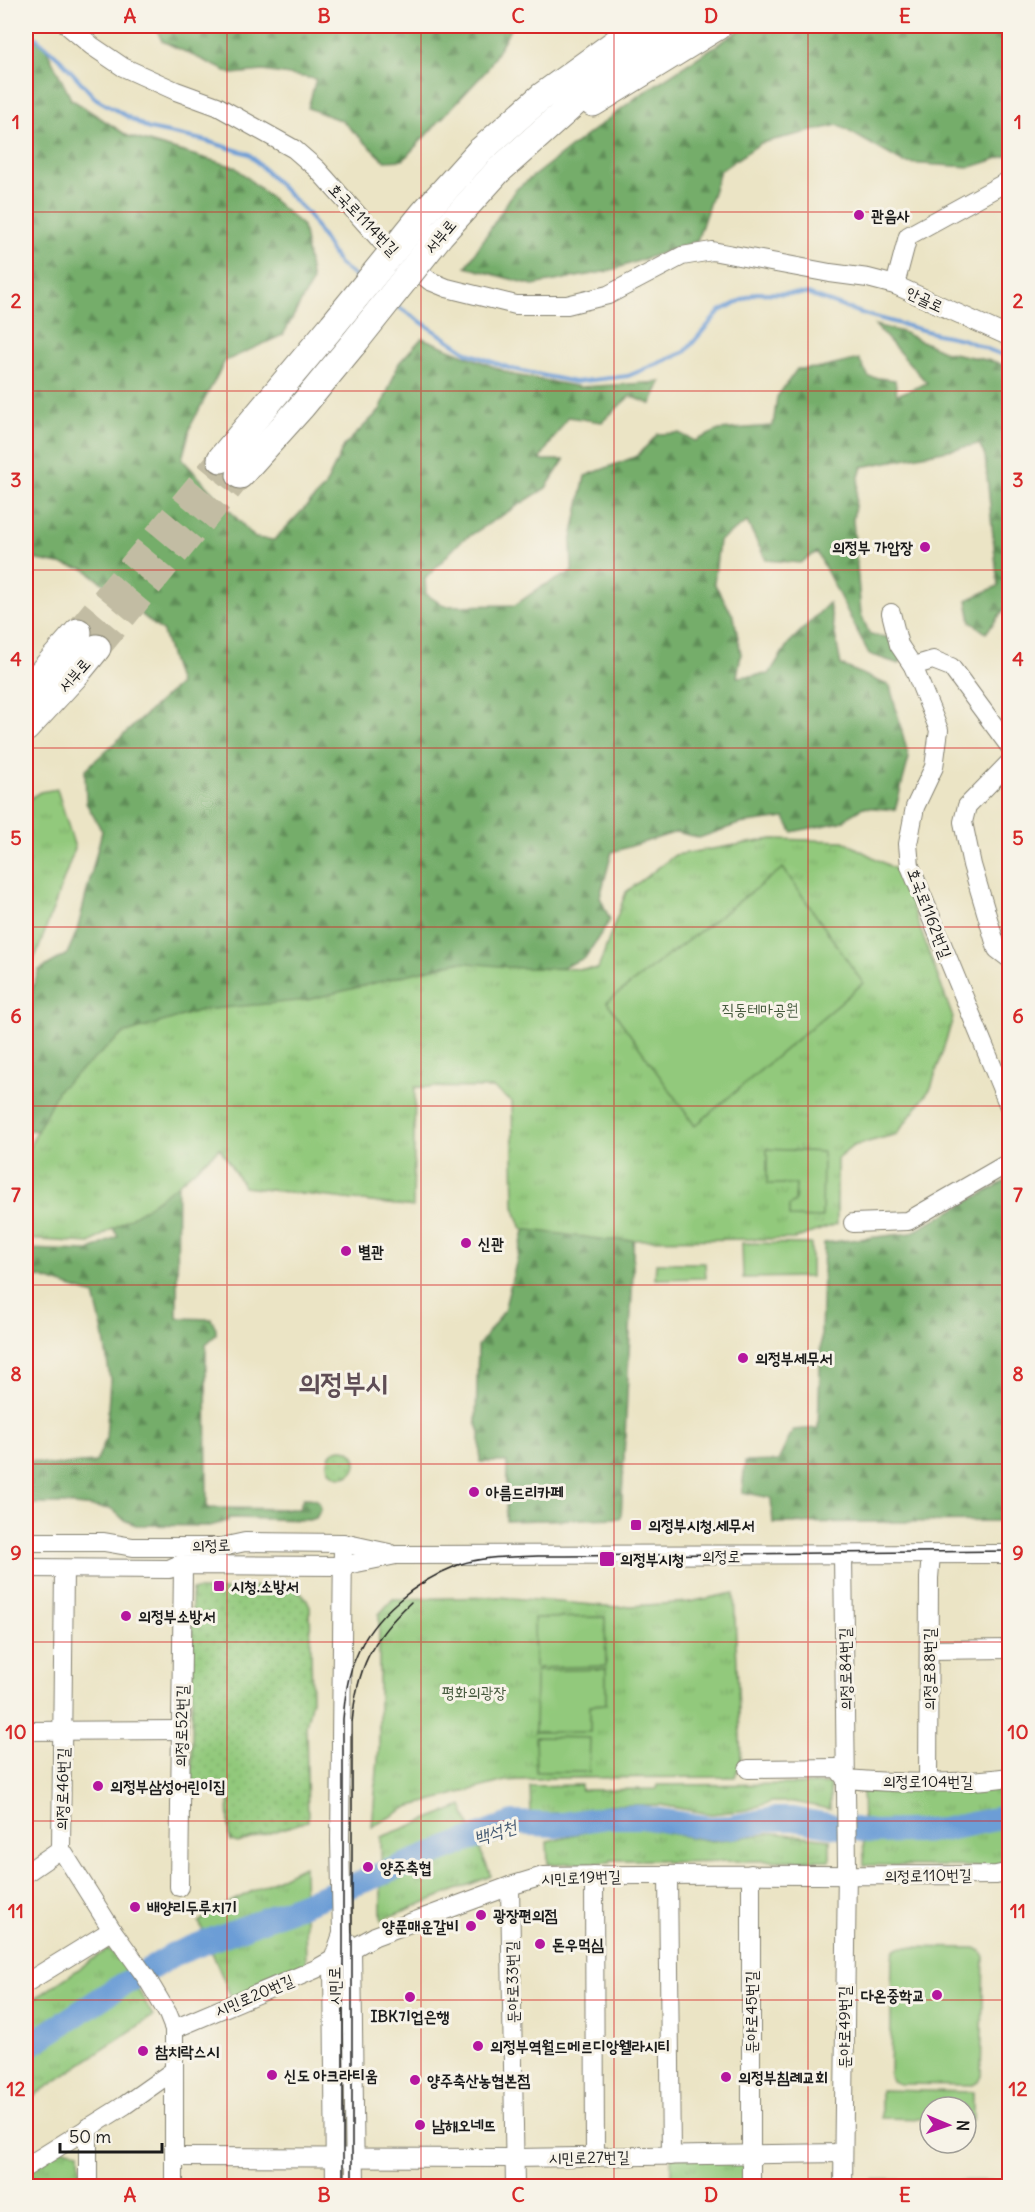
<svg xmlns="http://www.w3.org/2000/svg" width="1035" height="2212" font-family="Delius,'Poor Story',sans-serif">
<defs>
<pattern id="grass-dots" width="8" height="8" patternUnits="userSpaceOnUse" patternTransform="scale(1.5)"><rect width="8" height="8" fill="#92c97b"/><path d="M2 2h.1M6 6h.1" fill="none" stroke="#7dac6a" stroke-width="1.8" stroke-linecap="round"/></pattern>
<pattern id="forest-firs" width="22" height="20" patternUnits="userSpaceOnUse" patternTransform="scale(1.5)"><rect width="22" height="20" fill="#75ad6b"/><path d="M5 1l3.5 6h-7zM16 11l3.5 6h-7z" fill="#5f8c57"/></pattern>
<pattern id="park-tufts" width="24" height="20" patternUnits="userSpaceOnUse" patternTransform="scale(1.5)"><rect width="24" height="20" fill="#92c97b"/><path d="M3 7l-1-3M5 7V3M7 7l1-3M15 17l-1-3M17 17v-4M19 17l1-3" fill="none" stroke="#7dac6a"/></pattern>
</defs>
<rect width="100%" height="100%" fill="#f7f3e8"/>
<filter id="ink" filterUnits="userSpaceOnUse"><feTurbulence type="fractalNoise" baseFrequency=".0167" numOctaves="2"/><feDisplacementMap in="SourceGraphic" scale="12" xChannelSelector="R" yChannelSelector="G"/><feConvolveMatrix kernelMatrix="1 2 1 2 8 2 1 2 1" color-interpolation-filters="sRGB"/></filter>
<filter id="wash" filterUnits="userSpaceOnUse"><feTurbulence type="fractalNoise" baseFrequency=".008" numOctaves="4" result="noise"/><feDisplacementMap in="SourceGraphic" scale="24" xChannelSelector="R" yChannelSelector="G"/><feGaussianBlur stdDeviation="1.35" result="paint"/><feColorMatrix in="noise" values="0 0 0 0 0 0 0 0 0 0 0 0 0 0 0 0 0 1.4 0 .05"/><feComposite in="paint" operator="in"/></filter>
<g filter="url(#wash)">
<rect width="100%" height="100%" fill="#ebe4c5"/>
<g fill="url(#grass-dots)" stroke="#57724c" stroke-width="1.5">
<circle cx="342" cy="1463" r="14"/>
<path d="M 252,1587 C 275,1587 302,1581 310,1606 L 312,1700 L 306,1725 L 308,1821 L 238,1843 L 231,1841 L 229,1835 L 228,1784 L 192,1784 L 192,1590 L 238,1590 Z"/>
</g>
<g fill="url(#forest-firs)" stroke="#486444" stroke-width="1.5">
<polygon points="155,26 512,26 487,70 403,160 385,161 342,121 308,108 316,79 263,71 232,74 162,41"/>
<polygon points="746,26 1009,26 1009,155 971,167 904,163 838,125 761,143 720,171 697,241 609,271 533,285 466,267 515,190 638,96"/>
<path d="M 26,33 L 46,48 L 71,99 L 128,136 L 235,167 L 303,226 L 312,282 L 283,335 L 225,361 L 191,425 L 182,459 L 255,538 L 274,540 L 324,488 L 344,446 L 380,410 L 399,363 L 422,338 L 514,375 L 580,387 L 661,382 L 651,404 L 630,396 L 602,422 L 568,417 L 539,460 L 564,460 L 546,488 L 461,541 L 425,579 L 426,594 L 444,606 L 515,605 L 541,587 L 572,572 L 571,543 L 585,476 L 637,456 L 658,434 L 679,433 L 695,441 L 719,430 L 773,426 L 777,397 L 797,369 L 821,368 L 859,359 L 869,377 L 895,380 L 897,395 L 927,383 L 875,325 L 902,332 L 943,351 L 996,362 L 1009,368 L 1009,603 L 986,633 L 971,622 L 967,600 L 998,586 L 985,456 L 979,444 L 862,467 L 859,477 L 853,520 L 861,614 L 870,635 L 912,640 L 899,664 L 869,654 L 817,552 L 800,563 L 766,560 L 747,522 L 719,541 L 714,583 L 734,617 L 741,654 L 737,677 L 769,674 L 788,644 L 829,603 L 841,665 L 890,686 L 909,758 L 895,810 L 863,807 L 841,822 L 792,832 L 785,818 L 739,824 L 699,838 L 677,832 L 612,852 L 600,897 L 610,920 L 585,958 L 536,978 L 635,1109 L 633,1272 L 621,1518 L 506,1521 L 507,1462 L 480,1462 L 480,1432 L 476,1422 L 478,1346 L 504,1311 L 526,1223 L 515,1098 L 496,1083 L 412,1085 L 409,1194 L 301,1194 L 254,1183 L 235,1147 L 178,1149 L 177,1318 L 211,1319 L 216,1328 L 216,1335 L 206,1344 L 207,1508 L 299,1509 L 303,1498 C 312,1498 319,1498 321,1509 L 316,1518 L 309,1520 L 229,1518 L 228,1521 L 210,1526 L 136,1525 L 124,1520 L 112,1509 L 65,1504 L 26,1504 L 26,1462 L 34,1461 L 50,1465 L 96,1462 L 106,1439 L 110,1380 L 103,1332 L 94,1295 L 39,1277 L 26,1278 L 26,1249 L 89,1251 L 118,1236 L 43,1131 L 26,1130 L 26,1006 L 39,970 L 67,954 L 77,931 L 102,831 L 86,803 L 85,770 L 179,684 L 163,632 L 85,569 L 33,559 L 26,571 Z"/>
<polygon points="1009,1179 1009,1521 773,1523 771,1498 742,1492 745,1462 778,1461 793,1430 818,1428 824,1243 911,1233"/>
</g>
<g fill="url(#park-tufts)" stroke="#57724c" stroke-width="1.5">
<polygon points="57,789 75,848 39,948 26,976 26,801 40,792"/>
<polygon points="773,839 843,841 899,871 953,1018 931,1088 897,1134 853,1146 837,1159 837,1224 794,1239 607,1240 522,1229 514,1207 512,1102 493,1088 415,1087 413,1207 244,1187 220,1148 177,1185 140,1212 90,1243 26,1239 26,1153 58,1090 123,1034 202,1010 308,1000 457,962 520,968 598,969 626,892 675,855"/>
<polygon points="734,1593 741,1760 735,1777 554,1778 505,1781 408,1807 372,1827 379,1748 379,1614 393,1599 500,1597 618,1607 689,1602"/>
<polygon points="1009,1782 1009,1864 1000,1867 864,1865 862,1788"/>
<polygon points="830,1784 830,1809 794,1802 771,1802 747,1810 711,1814 661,1805 608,1805 581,1812 531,1814 530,1786 581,1785 581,1790 656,1789 657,1785"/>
<polygon points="462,1806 491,1876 381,1920 381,1837"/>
<polygon points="605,1827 636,1827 712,1841 774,1833 830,1839 830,1860 665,1862 665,1860 611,1860 610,1862 548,1864 547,1841"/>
<polygon points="304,1866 306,1965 231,1997 199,1922 214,1910"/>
<polygon points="108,1949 122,1961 153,2016 26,2101 26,2005"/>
<polygon points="59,2148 79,2151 80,2186 26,2186 26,2170"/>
<polygon points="751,2155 751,2186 671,2186 671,2156"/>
</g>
<g fill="#92c97b" stroke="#57724c" stroke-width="1.5">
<polygon points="783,868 863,983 695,1126 607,1002"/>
<polygon points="767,1149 823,1152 822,1218 789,1217 789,1206 795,1202 796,1184 767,1184"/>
<polygon points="742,1243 811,1244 811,1277 743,1278"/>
<polygon points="656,1263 705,1263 706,1278 655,1279"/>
<polygon points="605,1617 606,1666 535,1668 534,1618"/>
<polygon points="606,1669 606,1704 590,1705 590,1732 535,1732 536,1671"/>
<polygon points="535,1737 590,1738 589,1772 536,1772"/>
<polygon points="899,1947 975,1948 981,1951 984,1957 981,2076 978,2082 973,2085 899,2084 892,2081 890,2075 892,1957 894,1950"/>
<polygon points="881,2090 973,2092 973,2120 966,2120 966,2107 930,2107 930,2119 881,2118"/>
<polygon points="873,2180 992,2181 992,2186 873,2186"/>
</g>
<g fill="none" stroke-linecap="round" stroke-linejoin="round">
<g stroke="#6c9dd6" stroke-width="4">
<polyline points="26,29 61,60 95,98 149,129 203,140 249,154 308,214 339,264 359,279"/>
<polyline points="397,306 468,353 512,369 575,382 628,376 685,352 720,311 756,293 807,294 864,314 937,334 962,339 1010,358"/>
</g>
<polyline stroke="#6c9dd6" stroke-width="24" points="26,2048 109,1993 175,1954 513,1823 556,1825 607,1817 641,1817 711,1828 731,1827 773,1819 793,1819 874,1832 942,1830 1010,1816"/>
</g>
</g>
<g filter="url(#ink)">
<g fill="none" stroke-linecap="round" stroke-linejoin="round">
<g stroke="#c2bca3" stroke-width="27" stroke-dasharray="27 14" stroke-linecap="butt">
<polyline points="78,632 221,459"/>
<polyline points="97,648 240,475"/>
</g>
<g stroke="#848070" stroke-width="20">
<g id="minor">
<polyline points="68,26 92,46 123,67 176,91 217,106 294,149 317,169 382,242 430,281 447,288 516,305 567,305 608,295 682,256 712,251 830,273 868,278 895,285 1010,337"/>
<polyline points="895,285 908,236 1010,180"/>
<polyline points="891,613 899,645 913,666 939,730 934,767 915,807 908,844 910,866 1010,1109"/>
<polyline points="913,666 933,660 951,667 1010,747"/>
<polyline points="1010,762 967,806 963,822 972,865 997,949 1010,959"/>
<polyline points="853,1223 908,1221 1010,1162"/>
<polyline points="26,1542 104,1542 133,1547 222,1547 245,1542 343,1543 389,1553"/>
<polyline points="26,1568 169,1569 178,1565 342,1566 396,1555 1010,1554"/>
<polyline points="64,1569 61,1849 112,1930 146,1977 168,2014 174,2029 174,2186"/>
<polyline points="929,1650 1010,1649"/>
<polyline points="26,1731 181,1730"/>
<path d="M 748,1769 L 837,1768 L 846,1779 C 902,1784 954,1785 1010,1777"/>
<polyline points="928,1783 929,1578 931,1555"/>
<polyline points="26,1873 61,1849"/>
<polyline points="751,1874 751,2186"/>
<polyline points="594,1875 595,2157"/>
<polyline points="668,1875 671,2156"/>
<polyline points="510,1886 515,2186"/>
<polyline points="179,1887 183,1566"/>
<polyline points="347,1941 352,1948 355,2186"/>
<polyline points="26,1983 112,1930"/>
<path d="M 174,2029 L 316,1969 L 375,1936 L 510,1886 L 543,1876 C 694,1873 845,1876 996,1875 L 1010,1872"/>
<polyline points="174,2157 515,2158 843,2153"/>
<polyline points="26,2167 125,2105 173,2071"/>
<polyline points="88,2186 88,2127"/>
<polyline points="335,2186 333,1960 342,1934 340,1841 343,1543"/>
<polyline points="843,2186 847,1867 843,1555"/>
</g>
</g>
<g stroke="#848070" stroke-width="29">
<g id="highway">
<polyline points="593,103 718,26"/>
<polyline points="479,152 541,97 639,26"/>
<path d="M 498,171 C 555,122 608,69 668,26"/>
<polyline points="221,459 333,325"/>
<polyline points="240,475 302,406 354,343"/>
<polyline points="26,691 78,632"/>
<polyline points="26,728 75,675 97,648"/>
</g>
</g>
<use href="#minor" stroke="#fff" stroke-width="18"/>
<use href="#highway" stroke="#fff" stroke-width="27"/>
<g stroke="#1c1c1c" stroke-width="1.5">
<path d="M 343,2186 L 343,1719 C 345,1698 347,1677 356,1657 C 373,1615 417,1581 458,1565 C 484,1556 511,1557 538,1556 C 569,1556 599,1556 629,1555 C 756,1554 883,1553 1010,1551"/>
<path d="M 352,2186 L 352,1723 C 357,1668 371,1640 411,1602"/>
</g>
<g stroke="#848070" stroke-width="29" stroke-linecap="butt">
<g id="highway-bridge">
<polyline points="333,325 424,213 479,152"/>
<polyline points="354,343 440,235 498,171"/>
</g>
</g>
<use href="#highway-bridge" stroke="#fff" stroke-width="27"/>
</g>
</g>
<path fill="none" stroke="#d62828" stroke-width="1.5" stroke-opacity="0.55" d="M 227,26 L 227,2186M 421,26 L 421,2186M 614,26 L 614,2186M 808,26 L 808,2186M 26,212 L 1010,212M 26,391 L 1010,391M 26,570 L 1010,570M 26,748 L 1010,748M 26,927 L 1010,927M 26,1106 L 1010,1106M 26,1285 L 1010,1285M 26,1464 L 1010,1464M 26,1642 L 1010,1642M 26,1821 L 1010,1821M 26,2000 L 1010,2000"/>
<g fill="#b5179e" stroke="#f7f3e8" stroke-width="2">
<circle cx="859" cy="215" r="6"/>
<circle cx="925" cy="547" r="6"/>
<circle cx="466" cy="1243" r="6"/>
<circle cx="346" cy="1251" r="6"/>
<circle cx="743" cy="1358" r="6"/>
<circle cx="474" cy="1492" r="6"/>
<rect x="630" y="1519" width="12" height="12" rx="3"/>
<rect x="599" y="1551" width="16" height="16" rx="3"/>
<rect x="213" y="1580" width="12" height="12" rx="3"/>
<circle cx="126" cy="1616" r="6"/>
<circle cx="98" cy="1786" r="6"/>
<circle cx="368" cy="1867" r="6"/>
<circle cx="135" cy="1907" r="6"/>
<circle cx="481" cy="1915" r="6"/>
<circle cx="471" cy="1926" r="6"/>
<circle cx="540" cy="1944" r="6"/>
<circle cx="937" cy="1995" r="6"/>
<circle cx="410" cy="1997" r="6"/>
<circle cx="478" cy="2046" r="6"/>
<circle cx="143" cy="2051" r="6"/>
<circle cx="272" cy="2075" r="6"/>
<circle cx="726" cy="2077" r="6"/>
<circle cx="415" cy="2080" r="6"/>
<circle cx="420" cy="2125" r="6"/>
</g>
<g text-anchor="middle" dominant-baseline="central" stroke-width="6" stroke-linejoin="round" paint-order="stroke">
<g font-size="16" font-weight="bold" fill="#1c1c1c" stroke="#f7f3e8" text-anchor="start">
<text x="871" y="215">관음사</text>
<text x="913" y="547" text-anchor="end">의정부 가압장</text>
<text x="478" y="1243">신관</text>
<text x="358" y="1251">별관</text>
<text x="755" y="1358">의정부세무서</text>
<text x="486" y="1492">아름드리카페</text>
<text x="648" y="1525">의정부시청.세무서</text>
<text x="620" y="1559">의정부시청</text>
<text x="231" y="1586">시청.소방서</text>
<text x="138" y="1616">의정부소방서</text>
<text x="110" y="1786">의정부삼성어린이집</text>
<text x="380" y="1867">양주축협</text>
<text x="147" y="1907">배양리두루치기</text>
<text x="493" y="1915">광장편의점</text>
<text x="459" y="1926" text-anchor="end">양푼매운갈비</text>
<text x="552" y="1944">돈우먹심</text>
<text x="925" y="1995" text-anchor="end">다온중학교</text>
<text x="410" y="2016" text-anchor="middle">IBK기업은행</text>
<text x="490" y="2046">의정부역월드메르디앙웰라시티</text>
<text x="155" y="2051">참치락스시</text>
<text x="284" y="2075">신도 아크라티움</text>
<text x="738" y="2077">의정부침례교회</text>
<text x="427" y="2080">양주축산농협본점</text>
<text x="432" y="2125">남해오네뜨</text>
</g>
<g font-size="16" fill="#1c1c1c" stroke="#f7f3e8">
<text transform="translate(364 219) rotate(46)">호국로1114번길</text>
<text transform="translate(440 236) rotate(-50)">서부로</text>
<text transform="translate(925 299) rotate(25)">안골로</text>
<text transform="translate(74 675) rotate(-49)">서부로</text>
<text transform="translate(930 913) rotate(69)">호국로1162번길</text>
<text transform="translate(211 1545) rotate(-3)">의정로</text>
<text x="721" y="1556">의정로</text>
<text transform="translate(845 1669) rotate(-91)">의정로84번길</text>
<text transform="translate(929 1669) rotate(-90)">의정로88번길</text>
<text transform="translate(181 1726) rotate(-89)">의정로52번길</text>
<text x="928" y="1781">의정로104번길</text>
<text transform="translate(62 1789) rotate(-89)">의정로46번길</text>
<text transform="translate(928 1875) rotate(-1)">의정로110번길</text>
<text transform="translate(581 1877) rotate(-2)">시민로19번길</text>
<text transform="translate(512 1982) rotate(-91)">둔야로33번길</text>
<text transform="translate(334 1986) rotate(-90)">시민로</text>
<text transform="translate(254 1995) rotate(-23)">시민로20번길</text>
<text transform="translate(751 2012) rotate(-90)">둔야로45번길</text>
<text transform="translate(844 2027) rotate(-90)">둔야로49번길</text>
<text transform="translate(589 2157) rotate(-1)">시민로27번길</text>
</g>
<g font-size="16" fill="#45593d" stroke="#f7f3e8">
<text x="760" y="1009">직동테마공원</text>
<text x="474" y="1692">평화의광장</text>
</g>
<g font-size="18" font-style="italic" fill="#405670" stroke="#f7f3e8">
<text transform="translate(495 1832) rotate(-17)">백석천</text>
</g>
<g font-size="28" font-weight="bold" fill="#5f4e56" stroke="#f7f3e8">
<text x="343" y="1383">의정부시</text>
</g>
</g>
<rect width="1035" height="2212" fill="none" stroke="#f7f3e8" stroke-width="66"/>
<g transform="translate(948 2125) rotate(92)"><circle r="28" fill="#f7f3e8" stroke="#9f9d96" stroke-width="1.5"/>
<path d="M0-4.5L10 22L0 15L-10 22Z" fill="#b5179e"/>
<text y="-9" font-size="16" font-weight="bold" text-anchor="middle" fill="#1c1c1c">N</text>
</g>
<path d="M60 2143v9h102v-9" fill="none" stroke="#1c1c1c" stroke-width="3"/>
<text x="69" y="2143" font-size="18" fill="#1c1c1c" stroke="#f7f3e8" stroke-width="4.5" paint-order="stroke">50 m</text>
<rect x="33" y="33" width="969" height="2146" fill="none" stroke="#d62828" stroke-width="2"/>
<g font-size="20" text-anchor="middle" font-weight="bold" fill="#d62828">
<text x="130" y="23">A</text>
<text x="324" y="23">B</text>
<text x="518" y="23">C</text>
<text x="711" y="23">D</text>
<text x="905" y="23">E</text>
<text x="16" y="129">1</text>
<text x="1018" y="129">1</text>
<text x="16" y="308">2</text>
<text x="1018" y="308">2</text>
<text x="16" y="487">3</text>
<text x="1018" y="487">3</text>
<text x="16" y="666">4</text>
<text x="1018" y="666">4</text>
<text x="16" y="845">5</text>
<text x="1018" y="845">5</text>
<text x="16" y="1023">6</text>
<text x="1018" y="1023">6</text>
<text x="16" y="1202">7</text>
<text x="1018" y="1202">7</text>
<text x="16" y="1381">8</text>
<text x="1018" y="1381">8</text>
<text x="16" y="1560">9</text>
<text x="1018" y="1560">9</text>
<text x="16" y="1739">10</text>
<text x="1018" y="1739">10</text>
<text x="16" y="1918">11</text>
<text x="1018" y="1918">11</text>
<text x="16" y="2096">12</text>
<text x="1018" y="2096">12</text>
<text x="130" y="2202">A</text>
<text x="324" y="2202">B</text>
<text x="518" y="2202">C</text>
<text x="711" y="2202">D</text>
<text x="905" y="2202">E</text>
</g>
</svg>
